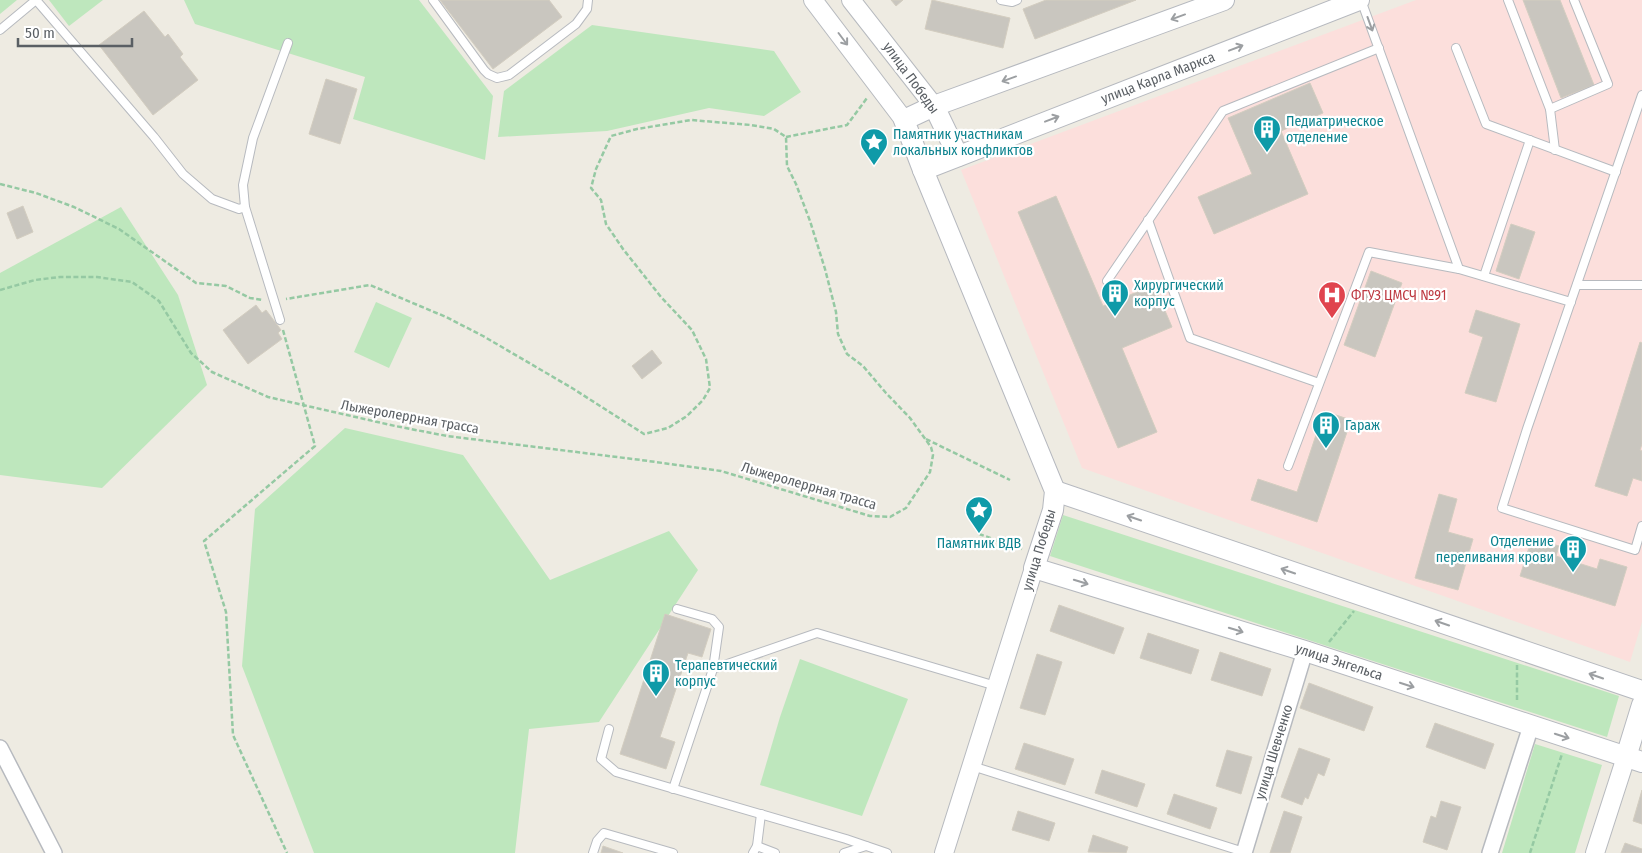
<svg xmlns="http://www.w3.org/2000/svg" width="1642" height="853" font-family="'Fira Sans Condensed',sans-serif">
<rect width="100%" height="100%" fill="#eeebe2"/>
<polygon fill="#fcdfdc" points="1416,0 1642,0 1642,622 1630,662 1082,468 961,170"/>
<g fill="#bee7bd">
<polygon points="0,0 17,0 0,14"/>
<polygon points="49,0 103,0 69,26"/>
<polygon points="184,0 419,0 493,96 485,160 353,119 365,77 195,24"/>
<polygon points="592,25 774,51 801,92 764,116 709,108 607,131 498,137 504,91"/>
<polygon points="121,207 178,295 207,385 102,488 0,475 0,273"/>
<polygon points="376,302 412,318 389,368 354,352"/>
<polygon points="345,428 463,455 550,580 669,531 698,570 599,722 529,729 515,853 314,853 242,666 255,509"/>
<polygon points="1063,515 1619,696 1607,737 1050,556"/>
<polygon points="800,659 908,699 862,816 760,785 780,717"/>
<polygon points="1535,744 1602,765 1575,853 1502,853"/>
</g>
<g fill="#c9c6bf" stroke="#d3cdc0">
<polygon points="440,0 549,0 562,17 493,69"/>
<polygon points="891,0 903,0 896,6"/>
<polygon points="932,0 1010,18 1003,48 925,29"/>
<polygon points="1046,0 1136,0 1035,39 1023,9"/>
<polygon points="1523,0 1560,0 1594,85 1561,98"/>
<polygon points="144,11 165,37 168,34 183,54 180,57 198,80 153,115 99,45"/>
<polygon points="326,79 357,89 340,144 309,134"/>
<polygon points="1310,83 1323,113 1281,131 1308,194 1214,234 1198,197 1252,174 1228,118"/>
<polygon points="1056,196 1103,306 1154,285 1172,327 1122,348 1157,432 1118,448 1018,212"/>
<polygon points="23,206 33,232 17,239 7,213"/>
<polygon points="1511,224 1535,232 1519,279 1496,271"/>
<polygon points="1371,271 1402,283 1375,357 1344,345"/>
<polygon points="256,305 262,313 266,310 281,330 278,333 282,339 248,364 223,330"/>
<polygon points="1476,310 1520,324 1496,402 1465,393 1483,337 1469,332"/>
<polygon points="1640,342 1642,343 1642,444 1640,450 1642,451 1642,481 1633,478 1627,496 1595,486"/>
<polygon points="652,350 662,363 642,379 632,366"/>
<polygon points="1324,411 1351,420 1317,522 1251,500 1258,479 1297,492"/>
<polygon points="1439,494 1457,499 1448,532 1473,539 1458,590 1415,578"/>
<polygon points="1532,538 1559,546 1556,556 1597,569 1600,559 1627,567 1615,606 1520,576"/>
<polygon points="1059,605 1124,628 1114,654 1050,631"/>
<polygon points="665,614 711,629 702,657 688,653 660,737 675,742 666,769 620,754"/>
<polygon points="1148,633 1199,650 1191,674 1140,658"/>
<polygon points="1220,652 1271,669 1262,696 1211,680"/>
<polygon points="1037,654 1062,662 1045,715 1020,708"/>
<polygon points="1309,683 1373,707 1364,731 1300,708"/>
<polygon points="1435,723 1494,744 1485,769 1426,747"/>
<polygon points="1024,743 1074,759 1065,785 1015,769"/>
<polygon points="1299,748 1330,759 1324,776 1318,773 1308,799 1305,797 1302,805 1281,797"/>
<polygon points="1227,750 1252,757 1241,794 1216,786"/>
<polygon points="1102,770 1145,784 1137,807 1095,793"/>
<polygon points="1642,790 1642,824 1633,821"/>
<polygon points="1174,794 1217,808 1210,829 1167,814"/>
<polygon points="1441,801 1461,807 1447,850 1423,842 1431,816 1436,818"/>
<polygon points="1018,811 1055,823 1049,841 1012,830"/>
<polygon points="1284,811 1302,817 1290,853 1270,853"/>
<polygon points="1093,835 1128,847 1126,853 1088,852"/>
<polygon points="1625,843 1642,849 1642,853 1621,853"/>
<polygon points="603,846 623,853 601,853"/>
</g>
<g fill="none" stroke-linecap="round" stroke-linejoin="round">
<g stroke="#b7babf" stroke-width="10">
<g id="service">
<polyline points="36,0 154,137 183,174 212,199 239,209 245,207 280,320"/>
<polyline points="433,0 484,70 488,74 497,78 509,75 576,24 587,9 588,0"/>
<polyline points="1001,0 1012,2 1017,0"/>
<polyline points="1361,0 1459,269 1571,302"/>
<polyline points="1508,0 1550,109 1608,84 1574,0"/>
<polyline points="0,30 36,0"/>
<polyline points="1456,48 1486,124 1616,172"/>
<polyline points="1642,95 1527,429 1502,508 1635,550 1642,526"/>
<polyline points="1550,109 1555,150"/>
<polyline points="245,207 243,185 253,138 288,43"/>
<polyline points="1148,220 1190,338 1319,383"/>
<polyline points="1484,276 1530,140"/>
<polyline points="1107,281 1223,111 1379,48"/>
<polyline points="1577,285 1642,285"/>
<polyline points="1288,466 1369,252 1459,269"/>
<polyline points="677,609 712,619 719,627 713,669"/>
<polyline points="609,729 601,759 616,772 846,839 887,853"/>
<polyline points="972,766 1244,852"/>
<polyline points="673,789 713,669 817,633 996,686"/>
<polyline points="757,846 761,814"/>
<polyline points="593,853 597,841 604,833 673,853"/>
<polyline points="753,853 757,846 775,853"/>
<polyline points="844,853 866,846"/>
</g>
</g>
<g stroke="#b7babf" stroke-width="18">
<g id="minor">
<polyline points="0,748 54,853"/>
<polyline points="1244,853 1305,651"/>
<polyline points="1490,853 1531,726"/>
</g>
</g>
<g stroke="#b7babf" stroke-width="20">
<g id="tertiary">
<polyline points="813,0 904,120"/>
<polyline points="851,0 934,106"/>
<polyline points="944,853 1034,568"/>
<polyline points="1595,853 1626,757"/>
</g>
</g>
<g stroke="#b6b9bf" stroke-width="22">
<g id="secondary">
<polyline points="1224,0 934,106 904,120 923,170 1055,491 1053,510 1034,568 1305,651 1642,762"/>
<polyline points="934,106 958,156"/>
<polyline points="923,170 1359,0"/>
<polyline points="1055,491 1642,691"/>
<polyline points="1626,757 1642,705"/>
</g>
</g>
<g stroke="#95c9a3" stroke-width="2.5" stroke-dasharray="5 2.5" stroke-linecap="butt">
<polyline points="786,137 847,125 867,98"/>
<polyline points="0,184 36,193 74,207 119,229 196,283 226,286 250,298 263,300"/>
<polyline points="0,290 35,280 60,277 97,277 132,282 159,301 191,353 212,372 268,397 395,426 447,436 641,460 721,471 870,516 890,517 906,508 930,472 933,455 931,447 910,418 886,393 863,366 847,354 838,334 836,312 825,269 810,221 796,184 787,166 786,137 774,129 751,125 691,120 637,129 611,136 596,169 591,188 601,200 606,224 623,249 661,297 692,330 706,359 710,388 703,400 687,416 668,428 644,434 572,388 483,336 446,317 370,285 286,299"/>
<polyline points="283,330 315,446 204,541 226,612 233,735 287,853"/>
<polyline points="926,439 1010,480"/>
<polyline points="979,534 1022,549"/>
<polyline points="1329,642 1354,611"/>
<polyline points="1517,665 1517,702"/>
<polyline points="1530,853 1562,754"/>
</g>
<use href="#service" stroke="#fff" stroke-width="8"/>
<use href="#minor" stroke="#fff" stroke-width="15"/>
<use href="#tertiary" stroke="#fff" stroke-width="18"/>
<use href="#secondary" stroke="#fff" stroke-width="20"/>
</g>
<defs><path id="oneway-shaft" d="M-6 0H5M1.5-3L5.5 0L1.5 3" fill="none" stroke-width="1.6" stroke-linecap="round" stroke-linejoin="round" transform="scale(1.25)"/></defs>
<g stroke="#9c9fa2">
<use href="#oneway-shaft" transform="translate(1178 17) rotate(160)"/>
<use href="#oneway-shaft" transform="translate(1370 24) rotate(70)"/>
<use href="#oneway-shaft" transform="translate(843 39) rotate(53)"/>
<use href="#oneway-shaft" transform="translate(1236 48) rotate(-21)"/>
<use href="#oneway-shaft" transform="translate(1009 79) rotate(160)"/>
<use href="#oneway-shaft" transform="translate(1052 119) rotate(-21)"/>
<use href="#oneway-shaft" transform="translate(1134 518) rotate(-161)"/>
<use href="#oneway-shaft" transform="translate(1288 571) rotate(-161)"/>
<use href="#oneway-shaft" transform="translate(1081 582) rotate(17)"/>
<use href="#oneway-shaft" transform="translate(1442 623) rotate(-161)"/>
<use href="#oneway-shaft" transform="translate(1236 630) rotate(17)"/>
<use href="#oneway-shaft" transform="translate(1596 676) rotate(-161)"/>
<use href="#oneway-shaft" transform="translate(1407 685) rotate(18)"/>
<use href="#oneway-shaft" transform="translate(1562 736) rotate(18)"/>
</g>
<defs>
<g id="building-pin" transform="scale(1.4375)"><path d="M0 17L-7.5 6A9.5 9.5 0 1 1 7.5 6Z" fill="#0f9aa8" stroke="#fff"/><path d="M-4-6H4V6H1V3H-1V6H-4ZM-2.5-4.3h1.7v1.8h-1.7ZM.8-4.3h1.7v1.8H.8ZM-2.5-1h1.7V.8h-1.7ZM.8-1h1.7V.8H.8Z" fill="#fff"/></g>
<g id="sight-pin" transform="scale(1.4375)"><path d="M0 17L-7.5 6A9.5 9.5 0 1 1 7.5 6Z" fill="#0f9aa8" stroke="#fff"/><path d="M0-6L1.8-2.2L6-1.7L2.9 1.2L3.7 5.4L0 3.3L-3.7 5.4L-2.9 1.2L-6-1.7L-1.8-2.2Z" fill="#fff"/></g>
<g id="hospital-pin" transform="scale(1.4375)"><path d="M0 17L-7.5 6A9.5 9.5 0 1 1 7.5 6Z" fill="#e0444e" stroke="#fff"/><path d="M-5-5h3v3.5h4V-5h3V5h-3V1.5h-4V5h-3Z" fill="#fff"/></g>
</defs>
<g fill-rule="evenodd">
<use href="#building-pin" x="1267" y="129"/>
<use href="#sight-pin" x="874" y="142"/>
<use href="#building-pin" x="1115" y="293"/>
<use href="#hospital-pin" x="1332" y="295"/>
<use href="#building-pin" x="1326" y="425"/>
<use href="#sight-pin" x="979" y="510"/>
<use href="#building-pin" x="1573" y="549"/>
<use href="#building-pin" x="656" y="673"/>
</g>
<g text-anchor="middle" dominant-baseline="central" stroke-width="4.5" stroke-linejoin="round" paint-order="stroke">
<g font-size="14" fill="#5a5f64" stroke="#fff">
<text transform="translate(911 78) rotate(54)">улица Победы</text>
<text transform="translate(1158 78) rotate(-21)">улица Карла Маркса</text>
<text transform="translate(410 417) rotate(10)">Лыжеролеррная трасса</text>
<text transform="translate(809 486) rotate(16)">Лыжеролеррная трасса</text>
<text transform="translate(1039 550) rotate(-73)">улица Победы</text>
<text transform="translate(1339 662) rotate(18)">улица Энгельса</text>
<text transform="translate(1274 752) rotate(-73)">улица Шевченко</text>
</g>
<g font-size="14" fill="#0d838f" stroke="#fff" text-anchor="start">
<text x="1286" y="121">Педиатрическое<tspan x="1286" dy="16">отделение</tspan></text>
<text x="893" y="134">Памятник участникам<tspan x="893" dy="16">локальных конфликтов</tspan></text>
<text x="1134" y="285">Хирургический<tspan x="1134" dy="16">корпус</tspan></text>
<text x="1345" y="425">Гараж</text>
<text x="1554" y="541" text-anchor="end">Отделение<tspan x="1554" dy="16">переливания крови</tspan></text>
<text x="979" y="543" text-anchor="middle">Памятник ВДВ</text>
<text x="675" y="665">Терапевтический<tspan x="675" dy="16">корпус</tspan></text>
</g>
<g font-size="14" fill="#be3a42" stroke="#fff" text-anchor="start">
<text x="1351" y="295">ФГУЗ ЦМСЧ №91</text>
</g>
</g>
<path d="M18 38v8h114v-8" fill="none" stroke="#5a5f64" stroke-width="2.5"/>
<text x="25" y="38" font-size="15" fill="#5a5f64" stroke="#ffffff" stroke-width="4" paint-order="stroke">50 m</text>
</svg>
